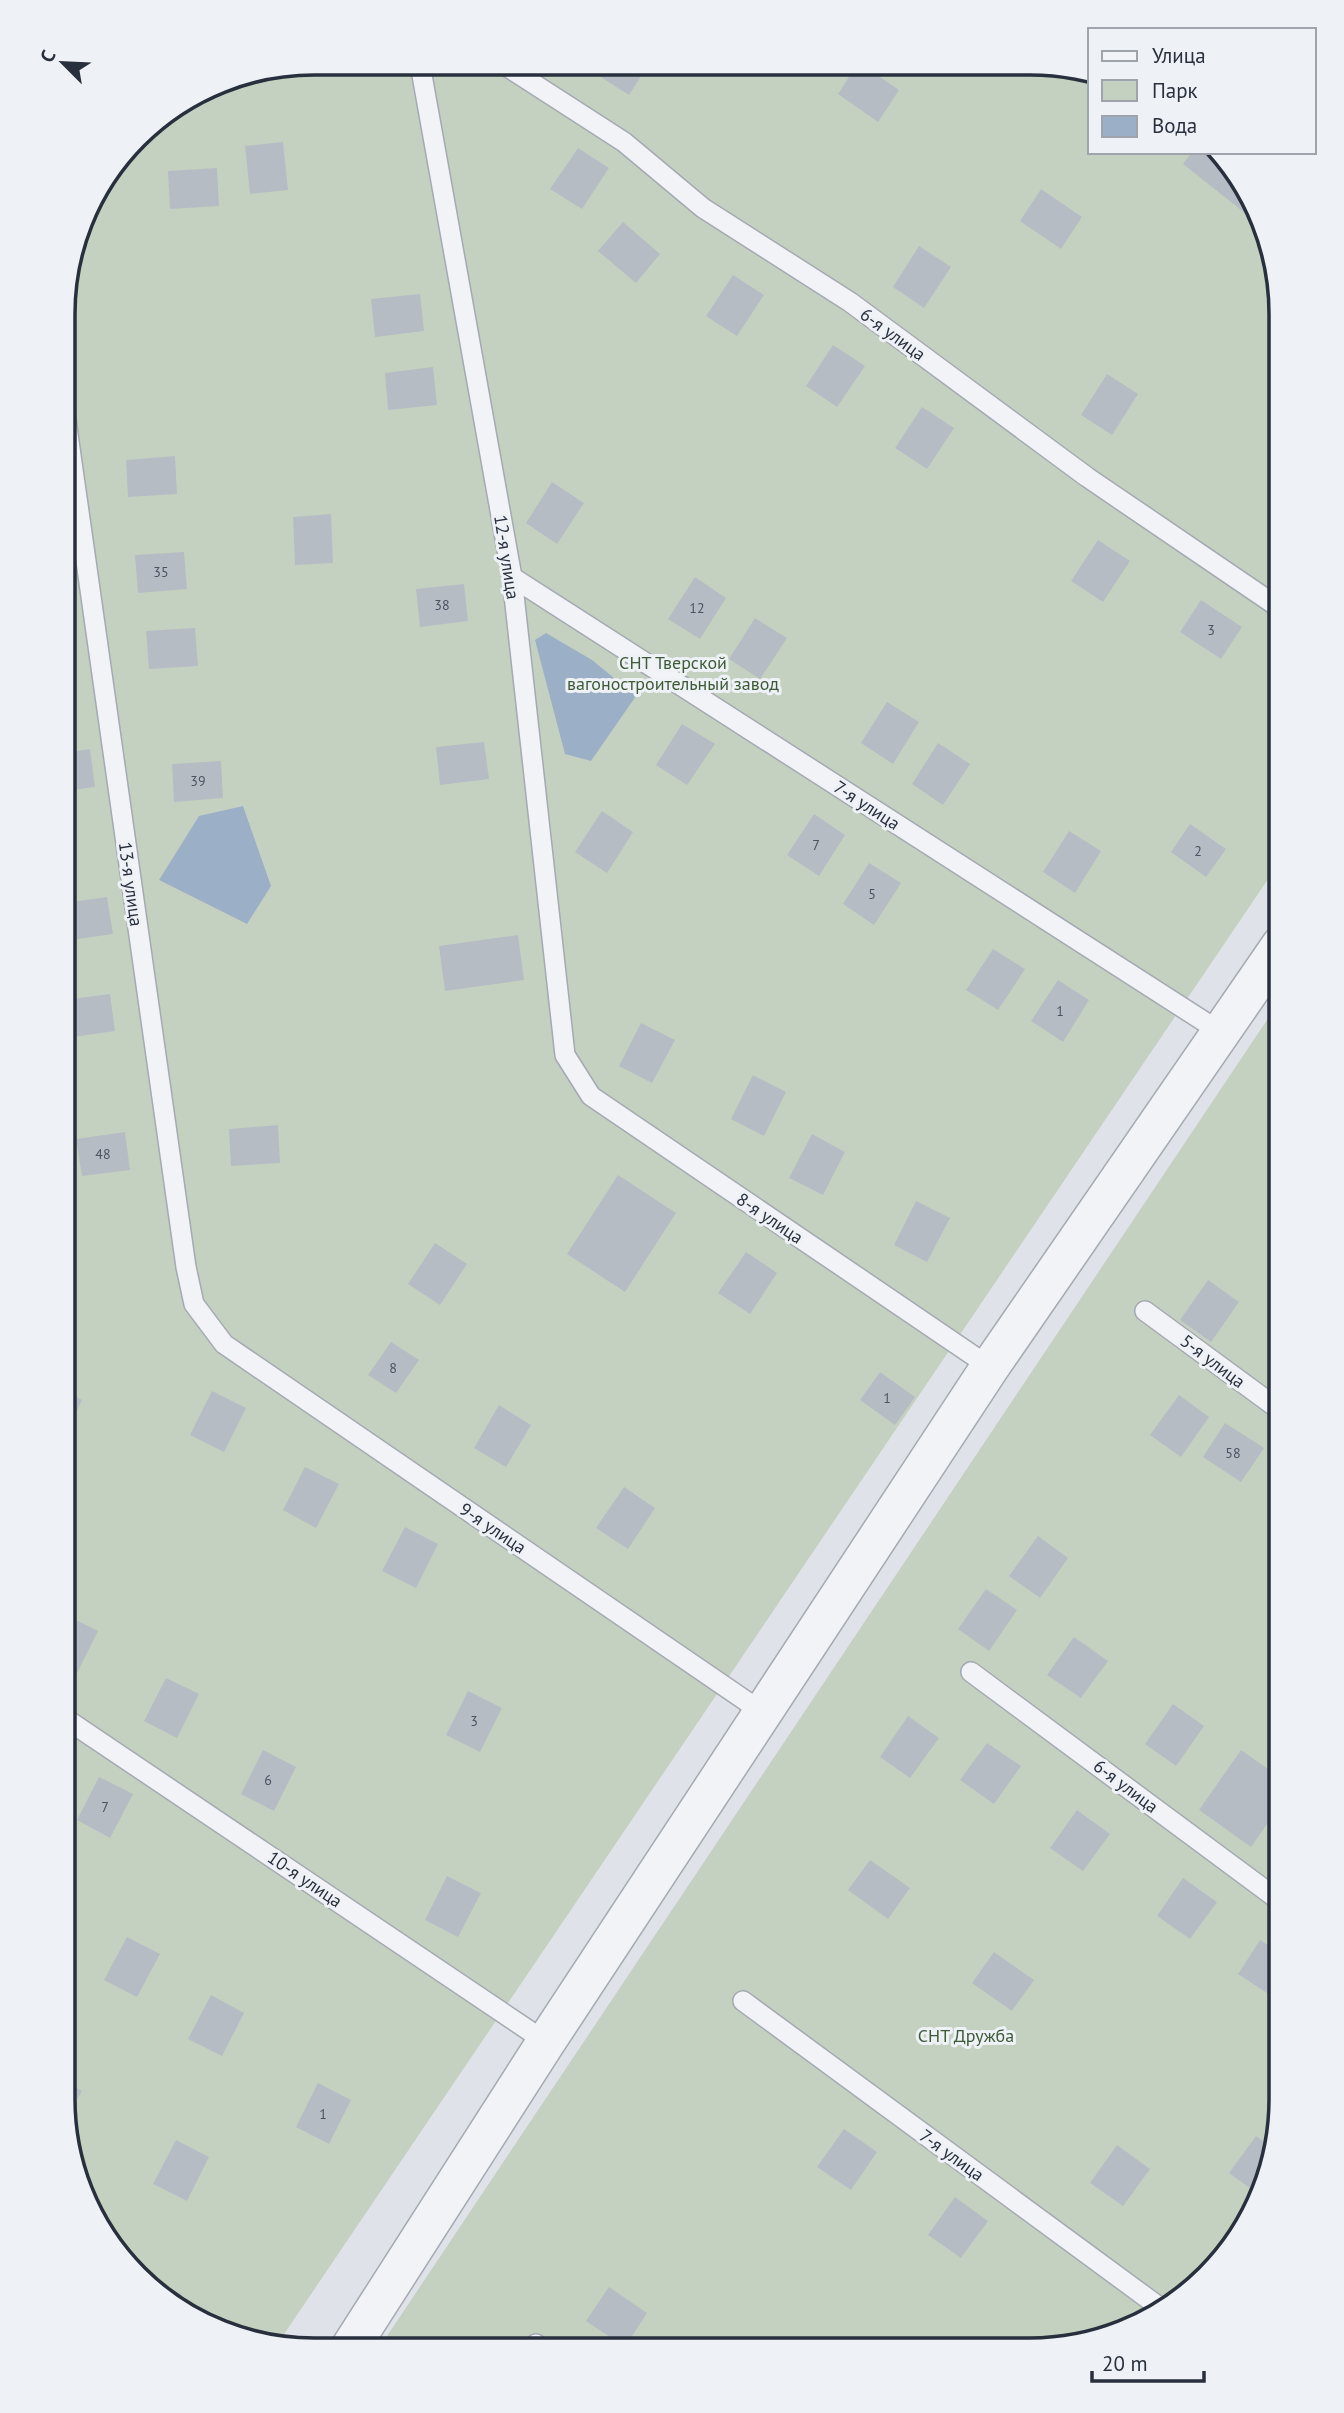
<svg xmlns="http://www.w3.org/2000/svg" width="1344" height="2413" font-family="'PT Sans',sans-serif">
<rect width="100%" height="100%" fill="#dfe2e8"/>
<g fill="#c5d1c0">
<polygon points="314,63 1079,68 1090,73 1090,152 1213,152 1268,233 1281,314 1281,860 276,2346 161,2298 115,2251 76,2180 63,2099 65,282 89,203 148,126 218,82"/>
<polygon points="1281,999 1280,2116 1262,2195 1229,2252 1182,2298 1111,2337 1030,2350 379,2348"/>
</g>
<g fill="#9bb0c7">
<polygon points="546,633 592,660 636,696 591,761 565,754 535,640"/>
<polygon points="243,806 271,886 247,924 159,880 199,816"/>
</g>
<g fill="#b6bcc4">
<polygon points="328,63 377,63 378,67 329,73"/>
<polygon points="603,65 648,65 629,95 596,74"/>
<polygon points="856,66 864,66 899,90 878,122 838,94"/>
<polygon points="283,142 288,190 250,194 245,146"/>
<polygon points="578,148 609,168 582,209 550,189"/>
<polygon points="1192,152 1213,152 1257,218 1255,221 1183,164"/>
<polygon points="217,168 219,206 170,209 168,171"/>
<polygon points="1041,189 1082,217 1061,249 1020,221"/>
<polygon points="623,222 660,254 636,283 598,251"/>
<polygon points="919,246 951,267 924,308 893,287"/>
<polygon points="733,275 764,295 737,336 706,316"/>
<polygon points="420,294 424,331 375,337 371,299"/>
<polygon points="833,345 865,366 837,407 806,386"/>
<polygon points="433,367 437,405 388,410 385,373"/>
<polygon points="1107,374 1138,394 1112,435 1081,415"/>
<polygon points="922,407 954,428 927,469 895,448"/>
<polygon points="175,456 177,494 128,497 126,460"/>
<polygon points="552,482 584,503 557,544 526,523"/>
<polygon points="331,514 333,563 295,565 293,517"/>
<polygon points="1098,540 1130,561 1103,602 1071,581"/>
<polygon points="184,552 187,589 138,593 135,555"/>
<polygon points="695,577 726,598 700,639 668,619"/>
<polygon points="464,584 468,621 420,627 416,589"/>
<polygon points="1201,600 1242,627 1221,659 1180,632"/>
<polygon points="755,618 787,638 760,679 729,659"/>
<polygon points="195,628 198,666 149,669 146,631"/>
<polygon points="66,675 71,711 65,712 65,676"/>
<polygon points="1281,691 1281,708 1273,703"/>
<polygon points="887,702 919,722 893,764 861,743"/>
<polygon points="682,724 715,744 687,785 656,765"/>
<polygon points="484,742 489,779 440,785 436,747"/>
<polygon points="938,743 970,764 943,805 912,784"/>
<polygon points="90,749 95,787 65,791 65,753"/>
<polygon points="221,761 223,798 174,802 172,764"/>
<polygon points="602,811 633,832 607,873 575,852"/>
<polygon points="814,814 845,835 819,876 787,855"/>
<polygon points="1190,824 1226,849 1206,877 1171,852"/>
<polygon points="1069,831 1101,851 1075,893 1043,872"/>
<polygon points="869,863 901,883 874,925 843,904"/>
<polygon points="107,897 113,934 64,941 64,903"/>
<polygon points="518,935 524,980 445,991 439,946"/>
<polygon points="993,949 1025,969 998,1010 966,990"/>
<polygon points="1058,980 1089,1000 1063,1042 1031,1021"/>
<polygon points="110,994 115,1031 66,1038 64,1000"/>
<polygon points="641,1023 675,1040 652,1083 619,1066"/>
<polygon points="753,1075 786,1092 764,1136 731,1119"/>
<polygon points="278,1125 280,1163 231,1166 229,1129"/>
<polygon points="125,1132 130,1170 82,1176 76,1139"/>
<polygon points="812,1134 845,1152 823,1195 789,1178"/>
<polygon points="618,1175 676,1213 625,1292 567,1254"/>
<polygon points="916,1201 950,1218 927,1262 894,1245"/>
<polygon points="435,1243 467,1264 440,1305 408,1284"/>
<polygon points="746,1252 777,1273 750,1314 718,1293"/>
<polygon points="1208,1280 1239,1302 1211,1342 1180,1320"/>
<polygon points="391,1342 419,1360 396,1393 368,1375"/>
<polygon points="880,1372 915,1397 895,1425 860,1400"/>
<polygon points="64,1391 82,1400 64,1437"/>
<polygon points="212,1391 246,1408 224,1452 190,1435"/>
<polygon points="1179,1395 1209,1417 1181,1457 1150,1435"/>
<polygon points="499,1405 531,1425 506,1467 474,1448"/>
<polygon points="1225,1423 1264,1448 1241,1482 1203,1457"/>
<polygon points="305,1467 339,1484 316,1528 283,1510"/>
<polygon points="624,1487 655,1508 628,1549 596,1528"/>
<polygon points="405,1527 438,1544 416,1588 382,1571"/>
<polygon points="1038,1536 1068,1558 1040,1598 1009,1576"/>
<polygon points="986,1589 1017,1610 989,1651 958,1629"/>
<polygon points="64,1614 98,1631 76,1675 63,1668"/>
<polygon points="1074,1637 1108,1661 1081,1698 1047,1675"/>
<polygon points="166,1678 199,1694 177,1738 144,1721"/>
<polygon points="468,1691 502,1708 480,1752 446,1735"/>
<polygon points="1173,1704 1204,1726 1176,1766 1145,1744"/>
<polygon points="908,1716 939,1738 910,1778 880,1757"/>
<polygon points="1281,1718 1281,1740 1271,1733"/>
<polygon points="987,1743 1021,1766 994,1804 960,1780"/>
<polygon points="263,1750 296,1767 274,1811 241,1794"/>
<polygon points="1241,1750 1281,1778 1281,1804 1251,1847 1199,1810"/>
<polygon points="99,1777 133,1794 110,1838 77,1820"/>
<polygon points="1077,1810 1110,1834 1083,1871 1050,1848"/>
<polygon points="870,1860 910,1888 888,1919 848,1890"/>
<polygon points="447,1876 481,1893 458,1937 425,1920"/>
<polygon points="1183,1878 1217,1902 1190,1939 1157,1916"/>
<polygon points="127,1937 160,1954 137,1997 104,1980"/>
<polygon points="1260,1940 1280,1953 1280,1993 1276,1999 1238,1974"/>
<polygon points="994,1952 1034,1980 1012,2011 972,1983"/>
<polygon points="211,1995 244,2013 222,2056 188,2039"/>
<polygon points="63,2080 82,2091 66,2118 63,2099"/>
<polygon points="318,2083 351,2100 329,2144 296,2127"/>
<polygon points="844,2129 877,2152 851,2190 817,2167"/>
<polygon points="1256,2136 1273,2148 1261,2196 1229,2173"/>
<polygon points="176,2140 209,2157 187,2201 153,2184"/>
<polygon points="1117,2145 1150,2169 1123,2206 1090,2183"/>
<polygon points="955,2197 988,2221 961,2258 928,2235"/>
<polygon points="609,2287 647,2313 625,2347 586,2321"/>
</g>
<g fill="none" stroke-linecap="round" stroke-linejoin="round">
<g stroke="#a4a9b2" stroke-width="22">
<g id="lane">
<polyline points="420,64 512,577 565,1055 591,1096 990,1367"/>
<polyline points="503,64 624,142 703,208 850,302 1087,477 1281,609"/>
<polyline points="65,413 186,1267 194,1304 224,1344 762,1712"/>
<polyline points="512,577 1222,1033"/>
<polyline points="1145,1311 1281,1411"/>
<polyline points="971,1672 1280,1901"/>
<polyline points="63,1717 546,2042"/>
<polyline points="743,2001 1162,2309"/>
<polyline points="158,2295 174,2303"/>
<polyline points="536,2344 542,2349"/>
</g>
</g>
<g stroke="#a4a9b2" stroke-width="41">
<polyline id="street" points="350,2348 546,2042 990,1367 1281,945"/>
</g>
<use href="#lane" stroke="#f2f3f6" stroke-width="19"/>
<use href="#street" stroke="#f2f3f6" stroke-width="38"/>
</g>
<g text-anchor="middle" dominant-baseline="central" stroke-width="6" stroke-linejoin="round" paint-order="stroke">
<g font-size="14" fill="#4c5360">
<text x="161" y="572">35</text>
<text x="442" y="605">38</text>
<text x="697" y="608">12</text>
<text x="1211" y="630">3</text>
<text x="198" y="781">39</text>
<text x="816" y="845">7</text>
<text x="1198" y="851">2</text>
<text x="872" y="894">5</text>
<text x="1060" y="1011">1</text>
<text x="103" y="1154">48</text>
<text x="393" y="1368">8</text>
<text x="887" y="1398">1</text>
<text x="1233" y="1453">58</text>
<text x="474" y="1721">3</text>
<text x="268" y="1780">6</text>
<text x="105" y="1807">7</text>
<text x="323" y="2114">1</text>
</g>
<g font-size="18" fill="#28303e" stroke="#eef1f5">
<text transform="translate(893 334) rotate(36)">6-я улица</text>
<text transform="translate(507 557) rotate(81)">12-я улица</text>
<text transform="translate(867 805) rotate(33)">7-я улица</text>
<text transform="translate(131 884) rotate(82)">13-я улица</text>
<text transform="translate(770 1218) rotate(34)">8-я улица</text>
<text transform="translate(1213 1361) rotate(37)">5-я улица</text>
<text transform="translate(493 1528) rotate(34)">9-я улица</text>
<text transform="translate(1126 1786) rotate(37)">6-я улица</text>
<text transform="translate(305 1879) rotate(34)">10-я улица</text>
<text transform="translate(952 2155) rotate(36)">7-я улица</text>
</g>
<g font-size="18" fill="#3d5a36" stroke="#eef1f5">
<text x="673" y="662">СНТ Тверской<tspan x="673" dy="21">вагоностроительный завод</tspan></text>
<text x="966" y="2035">СНТ Дружба</text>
</g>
</g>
<path d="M0 0H1344V2413H0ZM314 75H1030A239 239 0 0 1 1269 314V2099A239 239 0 0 1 1030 2338H314A239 239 0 0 1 75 2099V314A239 239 0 0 1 314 75Z" fill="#eef1f5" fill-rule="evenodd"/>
<path fill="none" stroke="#28303e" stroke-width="3.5" d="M314 75H1030A239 239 0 0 1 1269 314V2099A239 239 0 0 1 1030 2338H314A239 239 0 0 1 75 2099V314A239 239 0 0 1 314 75Z"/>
<rect x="1088" y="28" width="228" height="126" fill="#eef1f5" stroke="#9fa4ac" stroke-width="2"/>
<rect x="1102" y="51" width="35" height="10" fill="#f2f3f6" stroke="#9fa4ac" stroke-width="2"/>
<text x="1152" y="63" font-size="21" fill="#28303e">Улица</text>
<rect x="1102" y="80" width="35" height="21" fill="#c5d1c0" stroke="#9fa4ac" stroke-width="2"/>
<text x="1152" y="98" font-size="21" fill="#28303e">Парк</text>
<rect x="1102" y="116" width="35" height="21" fill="#9bb0c7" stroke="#9fa4ac" stroke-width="2"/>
<text x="1152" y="133" font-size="21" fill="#28303e">Вода</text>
<g transform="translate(63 63) rotate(294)" stroke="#eef1f5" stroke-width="5" paint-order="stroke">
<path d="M0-5L12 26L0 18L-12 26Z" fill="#28303e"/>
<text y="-10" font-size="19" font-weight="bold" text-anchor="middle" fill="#28303e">С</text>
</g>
<path d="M1092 2371v10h112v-10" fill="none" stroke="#28303e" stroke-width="3.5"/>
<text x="1102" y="2371" font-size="21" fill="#28303e" stroke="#eef1f5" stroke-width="5" paint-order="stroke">20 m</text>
</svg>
